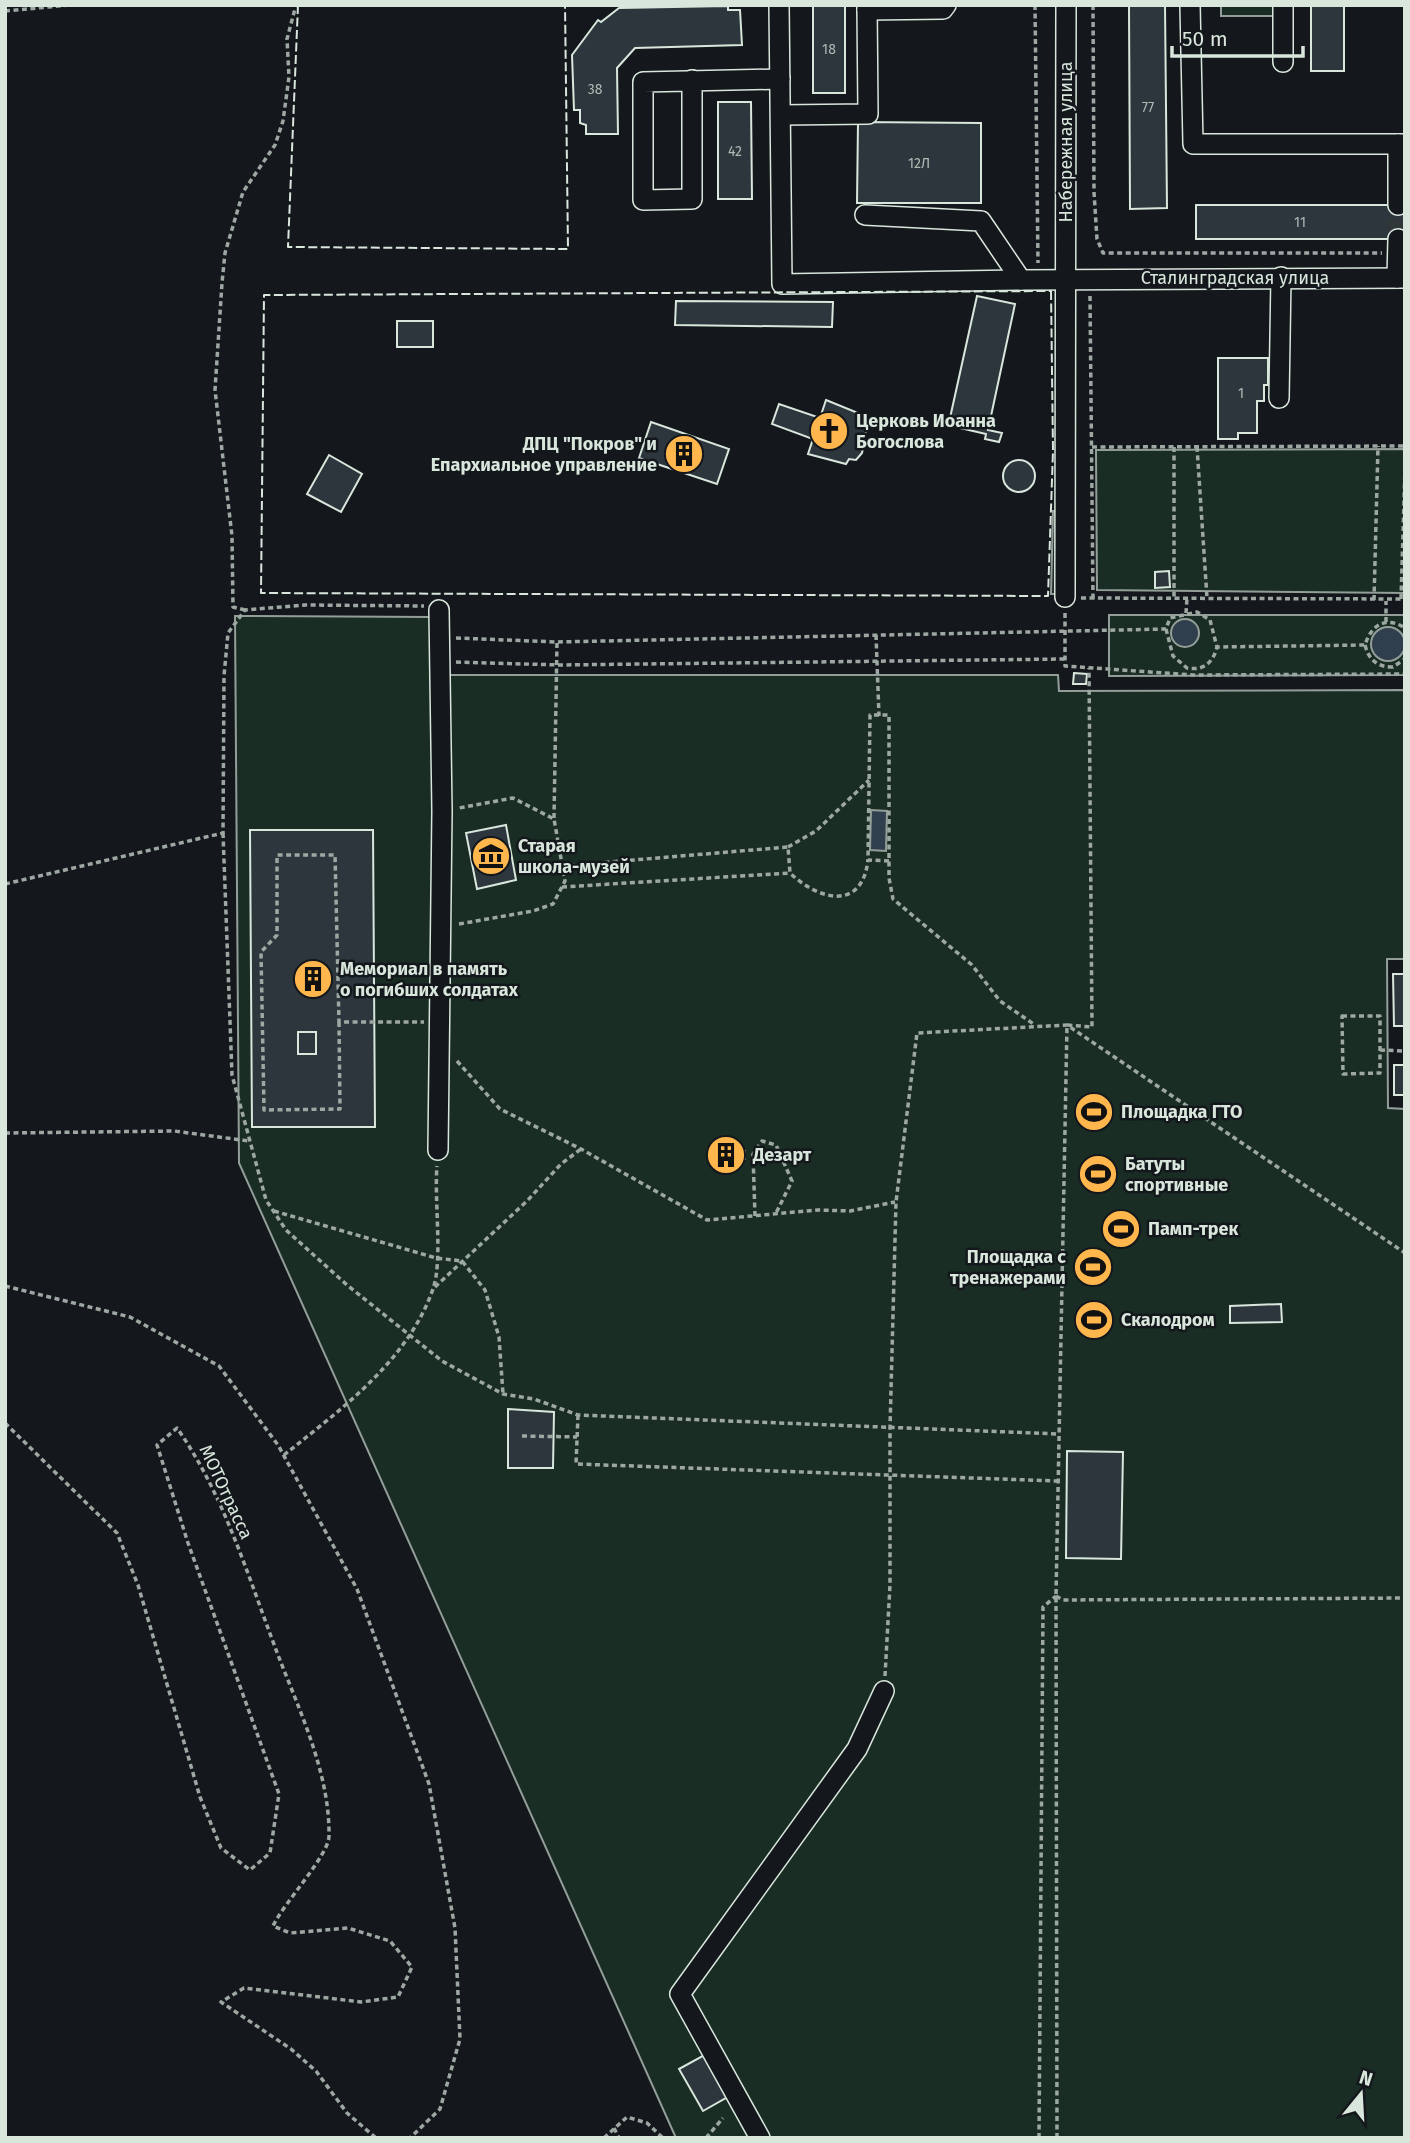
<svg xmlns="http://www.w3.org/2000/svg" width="1410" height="2143" font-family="'Fira Sans',sans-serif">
<rect width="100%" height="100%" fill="#14181c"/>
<g fill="#1a2d24" stroke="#939e99" stroke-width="2">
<rect x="1221" y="5" width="55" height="11"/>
<polygon points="1405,449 1405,593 1097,590 1096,450"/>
<polygon points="1109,615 1405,615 1405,675 1109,676"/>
<polygon points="235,616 432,617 432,675 1058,675 1059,691 1405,690 1405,959 1387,959 1388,1108 1405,1109 1405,2138 676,2138 239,1163"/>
</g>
<polygon fill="#24282b" stroke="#939e99" stroke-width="2" points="1053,511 1065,511 1063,594 1051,594"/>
<g fill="#2f3f4d" stroke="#939e99" stroke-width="2">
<circle cx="1185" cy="633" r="14"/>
<circle cx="1388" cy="644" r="17"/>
<polygon points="871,810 887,811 886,851 870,850"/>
</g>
<g fill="#2c363c" stroke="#d8e6dc" stroke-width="2">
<rect x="813" y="5" width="32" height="88"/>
<polygon points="1129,5 1165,5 1167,208 1130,209"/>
<rect x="1311" y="5" width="33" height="66"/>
<polygon points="728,6 728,10 740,10 742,45 635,48 617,68 618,134 586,134 586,125 580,123 580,110 574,110 572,55 598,20 601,22 619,8"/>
<polygon points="718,102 751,102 752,199 718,199"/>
<polygon points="858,122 981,123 981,203 857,203"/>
<rect x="1196" y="205" width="209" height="34"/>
<polygon points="977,296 1015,304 988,430 1002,433 999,442 985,439 986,434 960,428 962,420 950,418"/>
<polygon points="676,301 833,302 832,327 675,325"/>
<rect x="397" y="321" width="36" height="26"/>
<polygon points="1218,358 1268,358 1268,385 1264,385 1264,401 1257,401 1257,433 1238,433 1238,439 1218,439"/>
<polygon points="826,400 863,415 861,422 867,426 862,453 856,460 849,459 846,464 808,454 813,439 772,424 779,404 820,418"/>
<polygon points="651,422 729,449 717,484 639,458"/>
<polygon points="329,455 362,474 341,512 307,494"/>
<circle cx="1019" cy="476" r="16"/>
<polygon points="1169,571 1170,587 1155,588 1155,572"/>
<polygon points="1074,673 1087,674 1086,684 1073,684"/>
<polygon points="506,825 516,880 477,889 466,833"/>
<polygon points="250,830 373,830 375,1127 252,1127"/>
<polygon points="1393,974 1405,974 1405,1026 1394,1026"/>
<rect x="298" y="1032" width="18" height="22"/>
<rect x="1394" y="1065" width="11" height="30"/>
<polygon points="722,1140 733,1142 739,1151 745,1151 745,1159 740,1159 738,1166 725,1173 713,1168 708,1159 711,1145"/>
<polygon points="1281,1304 1282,1322 1230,1323 1230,1306"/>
<polygon points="508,1409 554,1412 553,1468 508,1468"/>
<polygon points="1067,1451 1123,1452 1121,1559 1066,1558"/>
<polygon points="708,2053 731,2095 703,2111 679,2069"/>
</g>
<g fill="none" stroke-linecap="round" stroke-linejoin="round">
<polyline stroke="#313739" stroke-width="19" stroke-dasharray="19 10" stroke-linecap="butt" points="1398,239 1398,205"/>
<g stroke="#d8e6dc" stroke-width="22">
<g id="minor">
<polyline points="779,5 782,284 1021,280"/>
<polyline points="1190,5 1193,144 1405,144"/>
<polyline points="1283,5 1283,62"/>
<polyline points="867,10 943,9 946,5"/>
<polyline points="692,80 692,199 643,200 643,82 780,79"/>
<polyline points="781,115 868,114 867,5"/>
<polyline points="1398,205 1398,144"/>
<polyline points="865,215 981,221 1021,280 1405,278"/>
<polyline points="1397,278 1398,239"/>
<polyline points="1279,398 1281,277"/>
<polyline points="1065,597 1066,5"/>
<polyline points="438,1150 442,811 439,610"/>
<polyline points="760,2138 680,1994 857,1749 884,1691"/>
</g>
</g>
<g stroke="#9da8a2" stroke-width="3.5" stroke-dasharray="5 3.5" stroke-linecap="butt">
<polyline points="1035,5 1038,263"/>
<polyline points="1093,5 1094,192 1097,239 1103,253 1382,253"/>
<polyline points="5,11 70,5"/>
<polyline points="1090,296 1093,599"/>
<polyline points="1092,447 1405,446"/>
<polyline points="1174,447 1174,598"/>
<polyline points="1197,447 1207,598"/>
<polyline points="1081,598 1405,599"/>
<polyline points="1401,599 1405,468"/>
<polyline points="1374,600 1378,446"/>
<polyline points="245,610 233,607 232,536 215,390 222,283 225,253 243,192 275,145 283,121 289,77 287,39 296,5"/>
<polyline points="1065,613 1065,666 1193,675 1405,674"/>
<polyline points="1186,613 1187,598"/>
<polyline points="1386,622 1386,601"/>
<path d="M 1166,629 L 1173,656 L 1187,668 C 1203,671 1213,663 1217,647"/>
<polyline points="876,635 879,716"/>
<path d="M 456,638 L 557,642 L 1166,629 L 1170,618 L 1197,612 L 1210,620 L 1217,647 L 1365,645 C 1371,626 1385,615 1405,628"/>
<path d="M 1365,645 C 1369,660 1377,667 1393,667 L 1405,659"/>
<polyline points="456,662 559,665 1064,659"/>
<polyline points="554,818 557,642"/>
<polyline points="223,833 232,1075 266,1200 286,1230 347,1285 442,1361 503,1394 534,1399 578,1415 1059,1434"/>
<polyline points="788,847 816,831 869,780"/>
<polyline points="889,861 868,860 870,715 889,715 889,878 893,899 972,965 1000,1001 1035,1025"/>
<path d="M 562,866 L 788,847 L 790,873 C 818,900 862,912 868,860"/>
<polyline points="5,884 223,833 224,676 228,633 245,610 305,605 424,606"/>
<polyline points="562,887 790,873"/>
<polyline points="459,924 533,911 553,904 565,881 554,819 513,798 459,808"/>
<polygon points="1342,1016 1380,1016 1380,1073 1343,1074"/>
<polyline points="339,1022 340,1109 264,1110 261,952 277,935 277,855 335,855 339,1022 424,1022"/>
<polyline points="1380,1050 1405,1051"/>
<polyline points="457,1061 500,1109 581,1149 707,1220 818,1210 850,1211 895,1202"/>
<polyline points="5,1133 174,1131 249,1141"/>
<polyline points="274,1211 436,1258 462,1261 485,1290 499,1337 503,1394"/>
<polyline points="755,1216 753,1154 762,1141 776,1145 792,1181 776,1213"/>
<polyline points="5,1286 130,1317 219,1366 278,1445 357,1589 429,1784 455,1928 460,2039 440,2109 410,2138"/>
<polyline points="435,1287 527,1201 561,1164 581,1149"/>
<polyline points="578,1415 576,1464 1057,1481"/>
<path d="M 5,1423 L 117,1533 L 138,1585 L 200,1797 L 221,1848 L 250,1870 L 270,1853 L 279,1794 L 188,1543 L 157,1445 L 177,1428 C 223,1493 247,1573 275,1647 C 297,1706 330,1771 329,1836 C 329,1855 283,1904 273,1926 L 290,1933 L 348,1928 L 390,1941 L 412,1967 L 398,1997 L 361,2002 L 244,1988 L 221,2002 L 291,2049 L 316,2071 L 347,2113 L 376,2138"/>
<polyline points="522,1436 577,1437"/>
<path d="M 284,1455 C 340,1410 408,1361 433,1289 C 443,1260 434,1201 437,1166"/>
<polyline points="1056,1596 1063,1600 1405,1598"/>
<polyline points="885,1676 890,1585 890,1428 896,1202 917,1033 1067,1025 1405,1253"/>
<polyline points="614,2128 619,2138"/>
<polyline points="604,2138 627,2117 647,2123 663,2138"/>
<polyline points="706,2138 723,2118"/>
<polyline points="1039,2138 1043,1607 1056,1596"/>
<polyline points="1057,2138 1056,1596 1067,1025 1092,1027 1089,668"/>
</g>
<use href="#minor" stroke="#14181c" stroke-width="19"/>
<g stroke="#d8e6dc" stroke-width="2" stroke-dasharray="9 3.5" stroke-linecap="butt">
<polyline points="298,5 288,247 568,249 565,5"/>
<polygon points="1051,291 1053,451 1048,596 261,593 264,295"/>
</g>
</g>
<defs>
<g id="church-disc" transform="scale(2.0125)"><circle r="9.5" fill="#ffb74d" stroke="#14181c"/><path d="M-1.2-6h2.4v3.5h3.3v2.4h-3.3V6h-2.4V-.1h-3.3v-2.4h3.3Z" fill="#111"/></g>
<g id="building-disc" transform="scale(2.0125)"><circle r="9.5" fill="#ffb74d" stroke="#14181c"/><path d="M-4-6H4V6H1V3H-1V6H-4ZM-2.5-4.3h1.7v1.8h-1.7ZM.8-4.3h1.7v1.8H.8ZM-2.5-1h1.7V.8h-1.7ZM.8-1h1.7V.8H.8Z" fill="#111"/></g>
<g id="museum-disc" transform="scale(2.0125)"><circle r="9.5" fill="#ffb74d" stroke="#14181c"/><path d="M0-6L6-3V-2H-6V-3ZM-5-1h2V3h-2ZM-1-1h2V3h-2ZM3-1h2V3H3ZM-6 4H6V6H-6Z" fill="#111"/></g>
<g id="stadium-disc" transform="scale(2.0125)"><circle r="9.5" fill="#ffb74d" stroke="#14181c"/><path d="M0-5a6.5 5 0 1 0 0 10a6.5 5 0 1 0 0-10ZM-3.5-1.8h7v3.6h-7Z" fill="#111"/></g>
</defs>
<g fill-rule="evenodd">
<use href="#church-disc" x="829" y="431"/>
<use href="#building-disc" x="684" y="454"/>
<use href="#museum-disc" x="491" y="856"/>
<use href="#building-disc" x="313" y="979"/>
<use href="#stadium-disc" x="1094" y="1112"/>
<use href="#building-disc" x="726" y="1155"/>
<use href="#stadium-disc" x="1098" y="1174"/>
<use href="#stadium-disc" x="1121" y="1229"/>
<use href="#stadium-disc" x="1093" y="1267"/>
<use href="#stadium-disc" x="1094" y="1320"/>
</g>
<g text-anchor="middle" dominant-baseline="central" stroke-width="5" stroke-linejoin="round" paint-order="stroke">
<g font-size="14" fill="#adbab4">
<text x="829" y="49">18</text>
<text x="595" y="89">38</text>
<text x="1148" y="107">77</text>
<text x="735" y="151">42</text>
<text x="919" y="163">12Л</text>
<text x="1300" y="222">11</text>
<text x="1241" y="393">1</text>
</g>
<g font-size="18" fill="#d8e6dc" stroke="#14181c">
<text transform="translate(1066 142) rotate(-90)">Набережная улица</text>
<text x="1235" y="278">Сталинградская улица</text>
<text transform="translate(226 1492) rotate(65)">МОТОтрасса</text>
</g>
<g font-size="18" font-weight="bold" fill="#d8e6dc" stroke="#14181c" text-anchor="start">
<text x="856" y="421">Церковь Иоанна<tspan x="856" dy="21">Богослова</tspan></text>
<text x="657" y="444" text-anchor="end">ДПЦ "Покров" и<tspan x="657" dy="21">Епархиальное управление</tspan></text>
<text x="518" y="846">Старая<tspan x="518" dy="21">школа-музей</tspan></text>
<text x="340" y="969">Мемориал в память<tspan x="340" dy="21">о погибших солдатах</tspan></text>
<text x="1121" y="1112">Площадка ГТО</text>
<text x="753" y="1155">Дезарт</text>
<text x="1125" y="1164">Батуты<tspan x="1125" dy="21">спортивные</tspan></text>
<text x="1148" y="1229">Памп-трек</text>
<text x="1066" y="1257" text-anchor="end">Площадка с<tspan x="1066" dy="21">тренажерами</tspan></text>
<text x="1121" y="1320">Скалодром</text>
</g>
</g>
<rect width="1410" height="2143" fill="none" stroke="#d8e6dc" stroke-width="14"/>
<g transform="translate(1361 2094) rotate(18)" stroke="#14181c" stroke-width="5" paint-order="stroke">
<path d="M0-5L12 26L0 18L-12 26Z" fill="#d8e6dc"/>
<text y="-10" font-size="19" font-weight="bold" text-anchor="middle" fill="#d8e6dc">N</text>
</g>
<path d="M1172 46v10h131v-10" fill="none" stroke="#d8e6dc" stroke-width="3.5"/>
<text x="1182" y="46" font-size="21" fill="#d8e6dc" stroke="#14181c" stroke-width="5" paint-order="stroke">50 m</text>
</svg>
